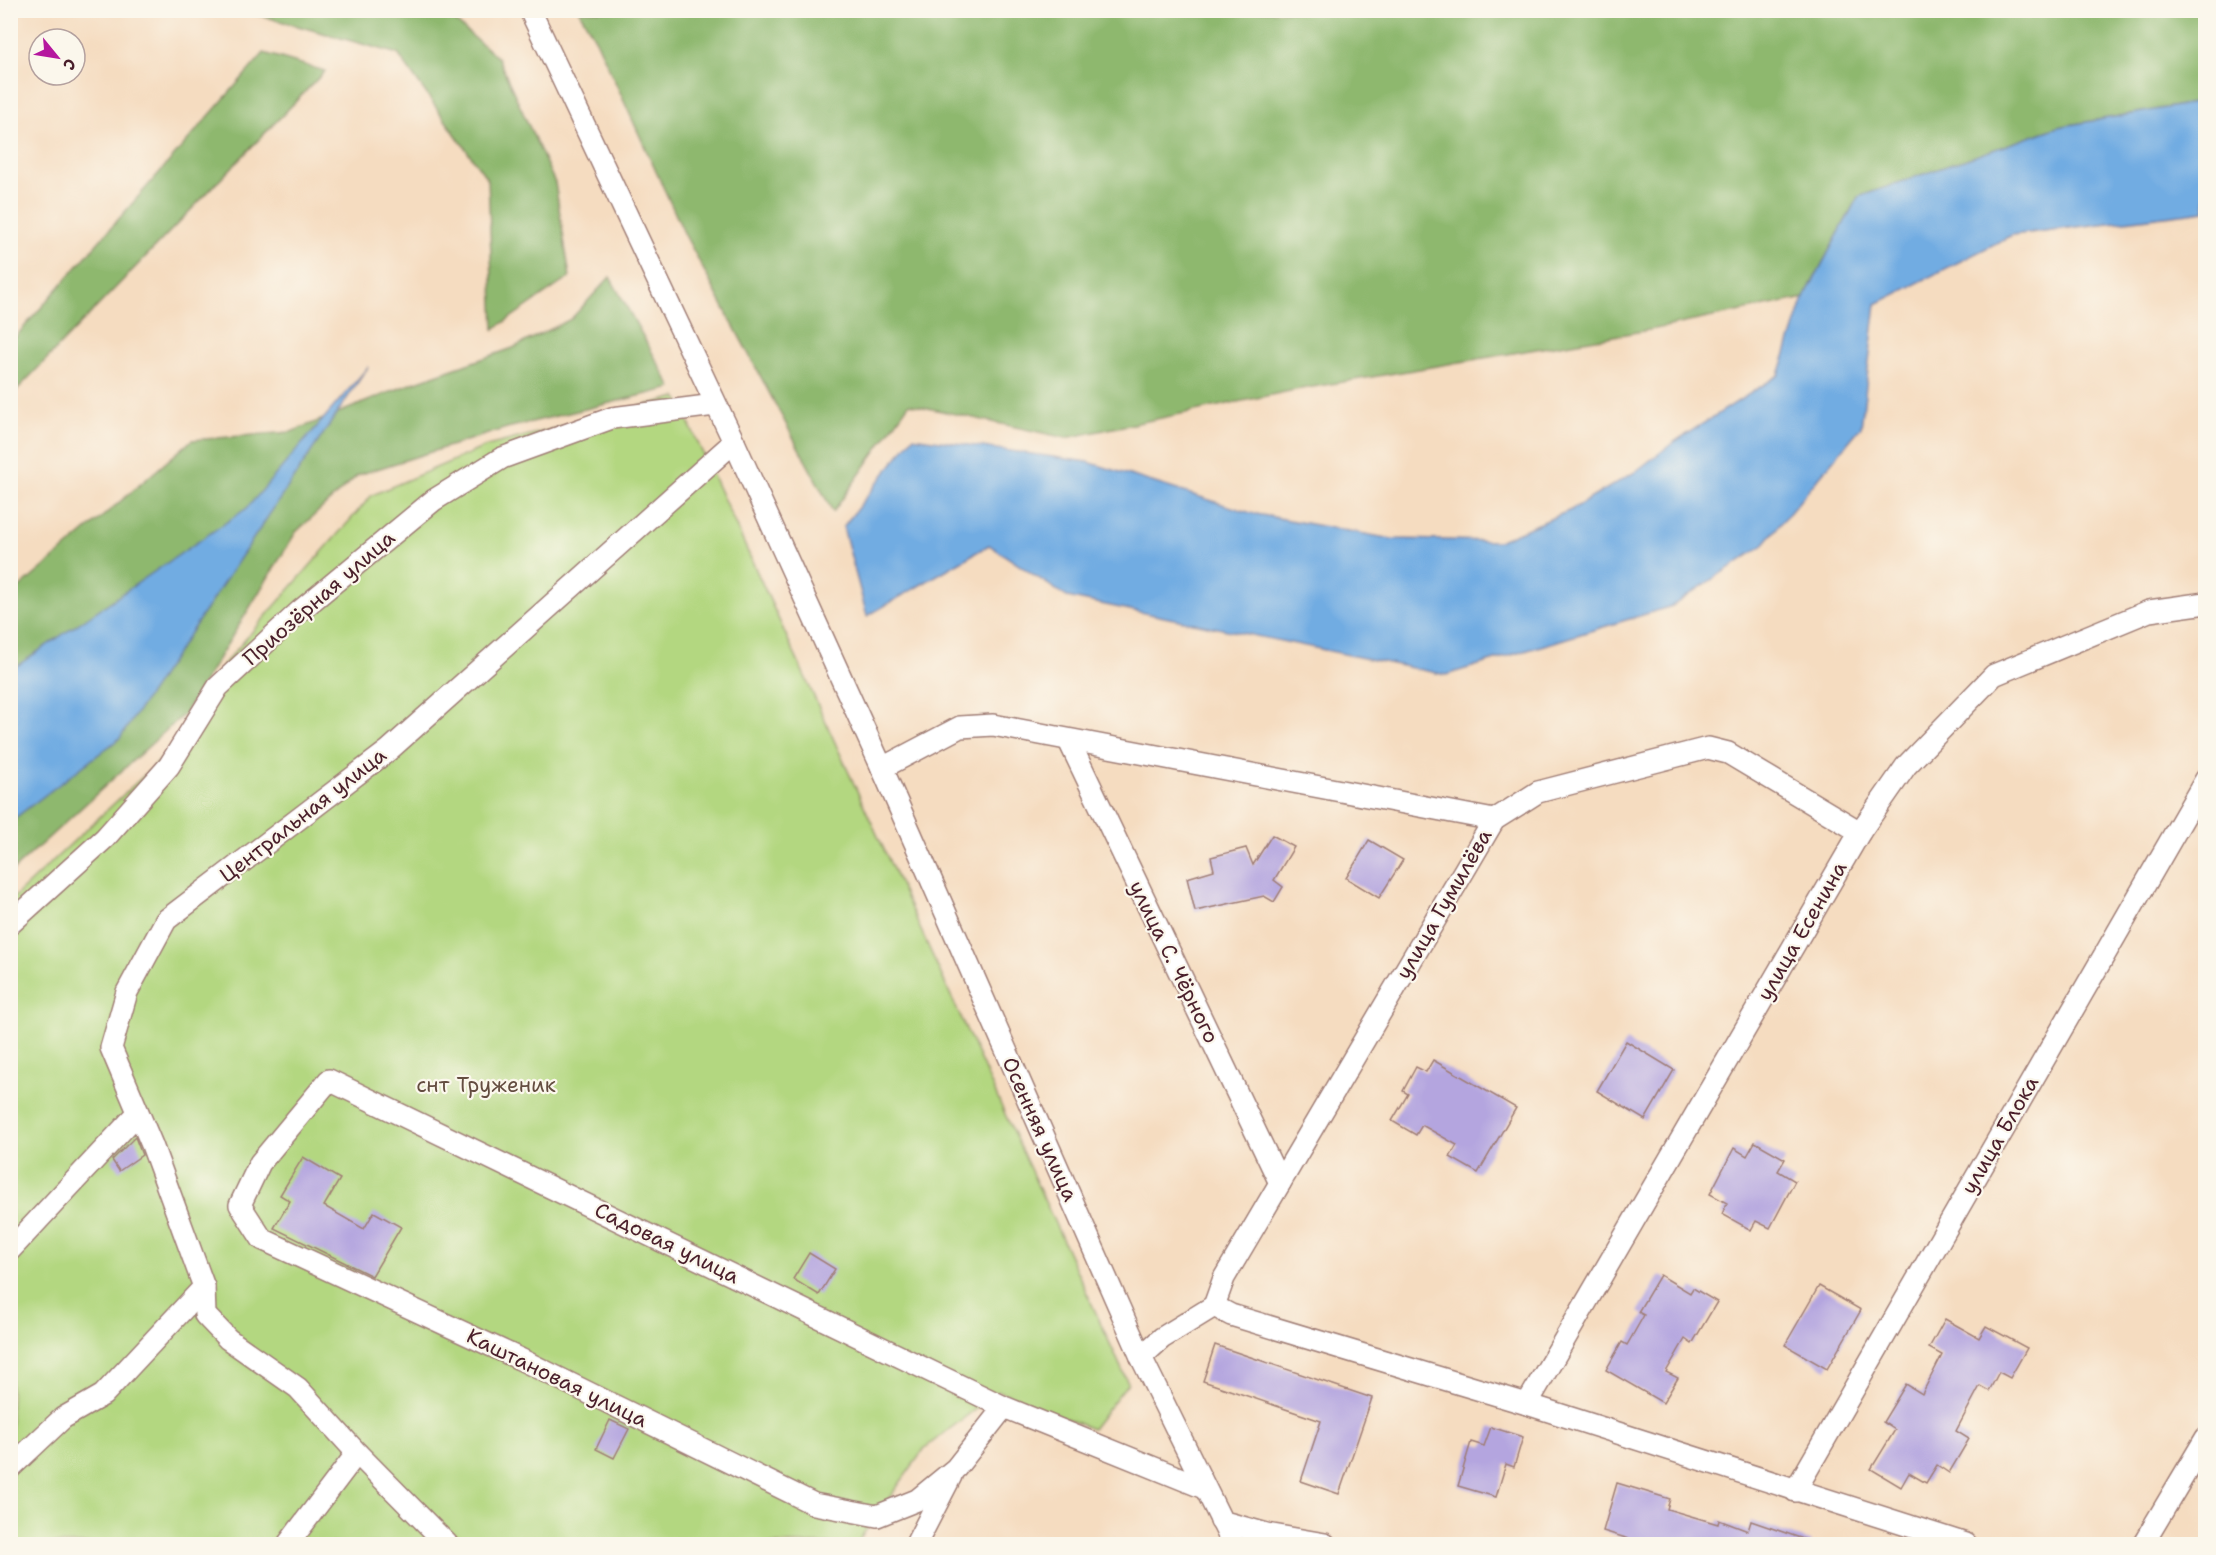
<svg xmlns="http://www.w3.org/2000/svg" width="2216" height="1555" font-family="'Shantell Sans',sans-serif">
<rect width="100%" height="100%" fill="#fbf7ec"/>
<filter id="ink" filterUnits="userSpaceOnUse"><feTurbulence type="fractalNoise" baseFrequency=".0167" numOctaves="2"/><feDisplacementMap in="SourceGraphic" scale="12" xChannelSelector="R" yChannelSelector="G"/><feConvolveMatrix kernelMatrix="1 2 1 2 8 2 1 2 1" color-interpolation-filters="sRGB"/></filter>
<filter id="wash" filterUnits="userSpaceOnUse"><feTurbulence type="fractalNoise" baseFrequency=".008" numOctaves="4" result="noise"/><feDisplacementMap in="SourceGraphic" scale="24" xChannelSelector="R" yChannelSelector="G"/><feGaussianBlur stdDeviation="1.35" result="paint"/><feColorMatrix in="noise" values="0 0 0 0 0 0 0 0 0 0 0 0 0 0 0 0 0 1.4 0 .05"/><feComposite in="paint" operator="in"/></filter>
<g filter="url(#wash)">
<rect width="100%" height="100%" fill="#f5dcc0"/>
<polygon fill="#b3d780" stroke="#7e7b56" stroke-width="1.5" points="677,397 1128,1383 1092,1429 999,1391 925,1448 856,1544 11,1544 11,900 170,751 223,665 372,495 487,446"/>
<g fill="#8eb86e" stroke="#6c6c4c" stroke-width="1.5">
<polygon points="244,11 443,11 498,58 555,183 570,277 494,329 488,180 398,54"/>
<polygon points="579,11 2205,11 2205,101 2058,127 1858,197 1804,298 1655,329 1295,390 1066,438 909,404 833,512 685,235 596,40"/>
<polygon points="264,53 325,71 11,396 11,342"/>
<polygon points="610,277 672,388 507,428 358,475 296,532 185,713 11,872 11,595 192,440 291,432 410,384 513,348 571,319"/>
</g>
<g fill="#71ace2" stroke="#5e6686" stroke-width="1.5">
<polygon points="2205,101 2205,211 2012,235 1876,304 1861,427 1762,546 1672,606 1446,675 1067,597 989,545 867,616 843,527 913,437 1088,462 1251,513 1392,539 1498,541 1571,510 1635,472 1674,442 1779,375 1804,298 1858,197 2058,127"/>
<polygon points="368,367 120,738 11,821 11,670 247,508"/>
</g>
<g id="blocks">
<g fill="#b4a5df">
<polygon points="1272,835 1294,847 1274,880 1283,887 1274,902 1264,896 1195,911 1187,878 1214,870 1211,857 1246,848 1253,865"/>
<polygon points="1369,840 1403,860 1379,898 1346,878"/>
<polygon points="1626,1041 1674,1070 1645,1120 1597,1091"/>
<polygon points="1433,1060 1516,1108 1478,1173 1450,1157 1457,1145 1422,1125 1416,1135 1392,1121 1408,1094 1403,1091 1416,1067 1426,1072"/>
<polygon points="135,1137 142,1155 119,1171 112,1160"/>
<polygon points="1755,1142 1785,1159 1778,1171 1795,1181 1770,1228 1756,1221 1751,1230 1722,1214 1727,1203 1710,1194 1734,1148 1747,1156"/>
<polygon points="303,1157 340,1179 324,1206 364,1229 374,1212 401,1227 372,1276 274,1228 290,1201 280,1195"/>
<polygon points="809,1253 835,1269 819,1295 793,1279"/>
<polygon points="1660,1275 1690,1293 1693,1288 1717,1302 1692,1344 1685,1339 1666,1372 1678,1378 1663,1403 1606,1370 1622,1342 1627,1345 1644,1315 1638,1312"/>
<polygon points="1819,1286 1861,1310 1827,1369 1785,1345"/>
<polygon points="1945,1319 1979,1338 1986,1326 2027,1348 2010,1378 1999,1372 1989,1391 1980,1386 1956,1431 1969,1439 1949,1473 1937,1465 1926,1483 1909,1473 1901,1487 1871,1469 1895,1430 1883,1422 1906,1384 1922,1394 1942,1355 1929,1348"/>
<polygon points="1215,1345 1372,1398 1339,1494 1301,1481 1321,1421 1203,1381"/>
<polygon points="610,1420 629,1429 614,1458 596,1449"/>
<polygon points="1491,1427 1523,1437 1514,1467 1506,1464 1496,1497 1458,1486 1471,1442 1484,1446"/>
<polygon points="1617,1483 1670,1499 1667,1509 1718,1524 1719,1520 1748,1531 1751,1521 1812,1542 1811,1545 1649,1545 1603,1531"/>
</g>
</g>
</g>
<g filter="url(#ink)">
<use href="#blocks" fill-opacity="0" stroke="#a07e76" stroke-width="1.5"/>
<g fill="none" stroke-linecap="round" stroke-linejoin="round">
<g stroke="#a07e76" stroke-width="24">
<g id="minor">
<polyline points="530,10 734,442 882,768 1141,1357 1233,1544"/>
<polyline points="1069,741 1280,1183"/>
<polyline points="882,768 960,727 993,725 1494,820"/>
<polyline points="10,924 105,838 169,766 218,687 300,611 434,500 502,458 612,418 715,405"/>
<polyline points="10,1250 138,1113"/>
<polyline points="1214,1306 1224,1278 1494,820 1538,792 1708,748 1728,753 1860,832"/>
<polyline points="1214,1306 1231,1315 1527,1404 1966,1544"/>
<polyline points="1141,1357 1162,1338 1214,1306"/>
<polyline points="1527,1404 1860,832 1906,766 1994,675 2149,611 2206,603"/>
<polyline points="1004,1407 956,1468 917,1500 877,1516 814,1504 520,1359 262,1239 240,1205 260,1163 329,1080 1004,1407 1204,1488"/>
<polyline points="10,1468 63,1418 103,1395 204,1287"/>
<polyline points="1795,1491 2206,779"/>
<polyline points="1221,1521 1267,1534 1325,1544"/>
<polyline points="288,1544 357,1453"/>
<polyline points="447,1544 357,1453 298,1388 228,1339 205,1315 204,1287 152,1145 111,1048 127,992 166,920 389,750 734,442"/>
<polyline points="916,1544 951,1476"/>
<polyline points="2143,1544 2206,1438"/>
</g>
</g>
<use href="#minor" stroke="#fff" stroke-width="21"/>
</g>
</g>
<g text-anchor="middle" dominant-baseline="central" stroke-width="4.5" stroke-linejoin="round" paint-order="stroke">
<g font-size="21" fill="#4a1f2b" stroke="#fbf7ec">
<text transform="translate(319 598) rotate(-41)">Приозёрная улица</text>
<text transform="translate(303 815) rotate(-38)">Центральная улица</text>
<text transform="translate(1444 904) rotate(-60)">улица Гумилёва</text>
<text transform="translate(1802 931) rotate(-60)">улица Есенина</text>
<text transform="translate(1174 962) rotate(64)">улица С. Чёрного</text>
<text transform="translate(1040 1129) rotate(66)">Осенняя улица</text>
<text transform="translate(2000 1135) rotate(-60)">улица Блока</text>
<text transform="translate(667 1243) rotate(26)">Садовая улица</text>
<text transform="translate(557 1378) rotate(26)">Каштановая улица</text>
</g>
<g font-size="21" fill="#644d40" stroke="#fbf7ec">
<text x="486" y="1085">снт Труженик</text>
</g>
</g>
<rect width="2216" height="1555" fill="none" stroke="#fbf7ec" stroke-width="36"/>
<g transform="translate(57 57) rotate(120)"><circle r="28" fill="#fbf7ec" stroke="#b4a19f" stroke-width="1.5"/>
<path d="M0-4.5L10 22L0 15L-10 22Z" fill="#b5179e"/>
<text y="-9" font-size="16" font-weight="bold" text-anchor="middle" fill="#4a1f2b">С</text>
</g>
</svg>
